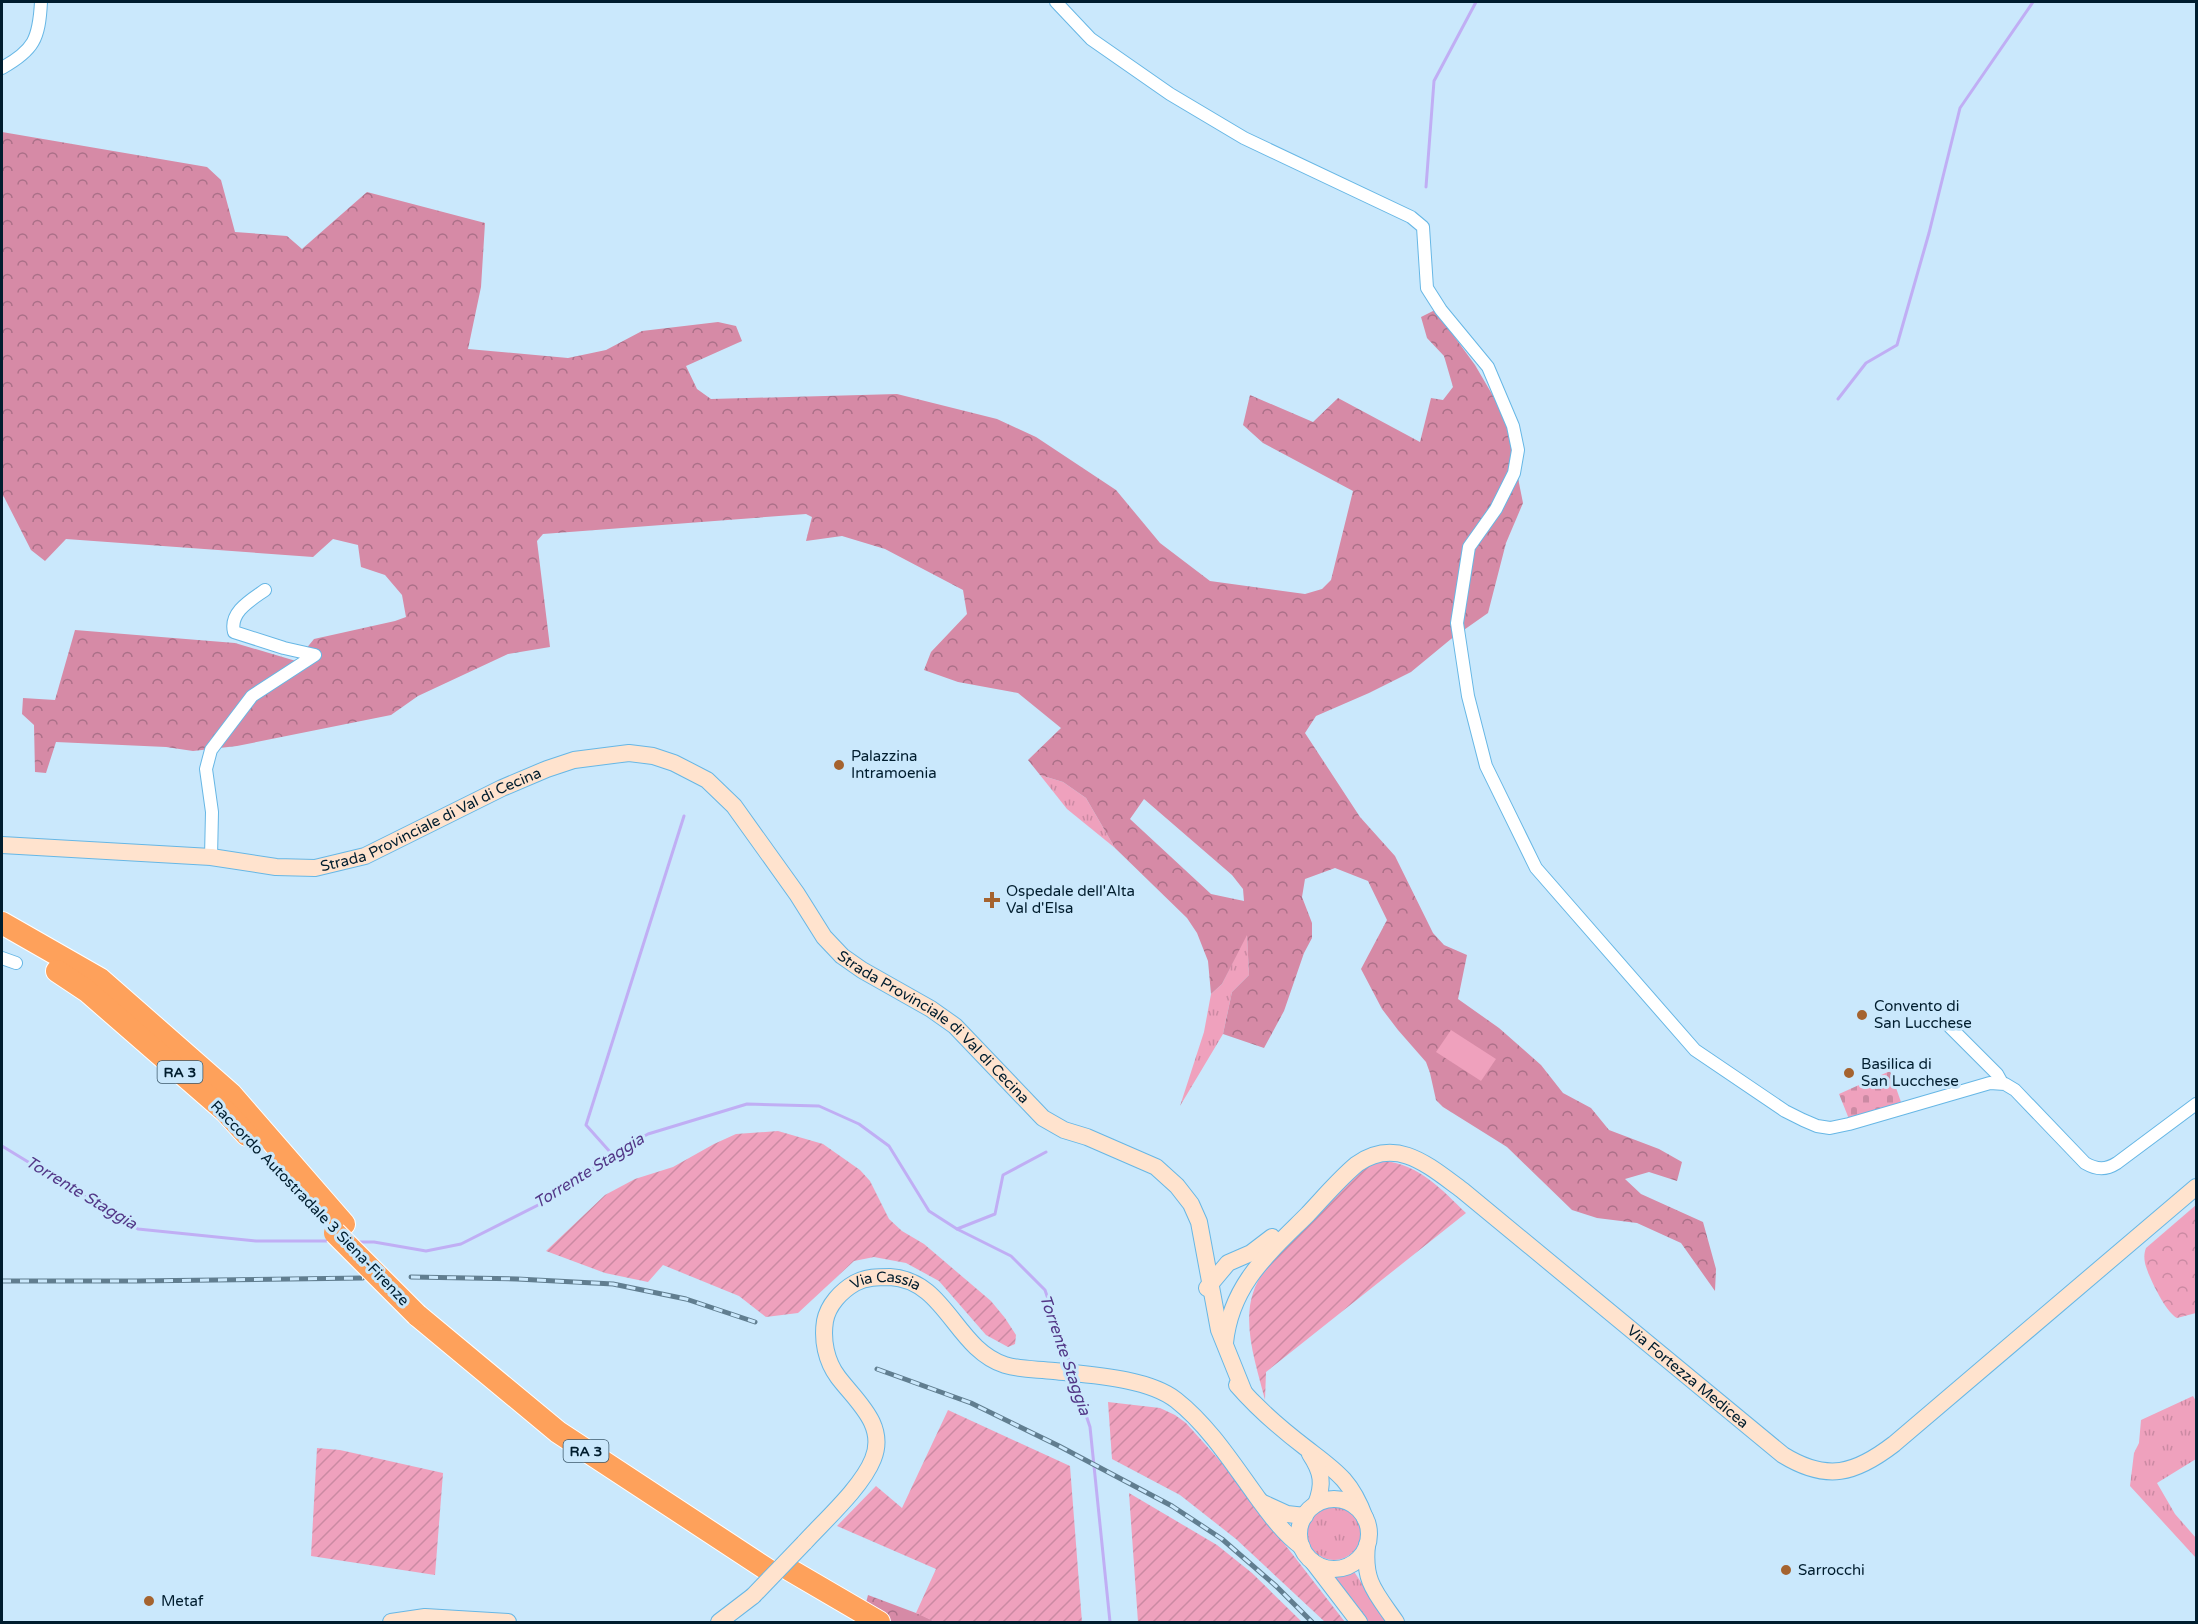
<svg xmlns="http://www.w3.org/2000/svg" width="2198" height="1624" font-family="'Varela Round',sans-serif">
<defs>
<pattern id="grass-tufts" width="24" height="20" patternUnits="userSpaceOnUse" patternTransform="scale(1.5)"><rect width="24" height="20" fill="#efa1bd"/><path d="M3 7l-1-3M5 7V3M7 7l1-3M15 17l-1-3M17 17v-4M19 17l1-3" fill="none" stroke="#cb8aa3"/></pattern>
<pattern id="forest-crowns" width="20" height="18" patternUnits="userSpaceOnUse" patternTransform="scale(1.5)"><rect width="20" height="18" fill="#d68aa6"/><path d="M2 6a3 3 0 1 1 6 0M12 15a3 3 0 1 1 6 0" fill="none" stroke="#ab7088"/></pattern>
<pattern id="cemetery-stones" width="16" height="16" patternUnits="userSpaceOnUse" patternTransform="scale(1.5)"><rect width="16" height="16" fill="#efa1bd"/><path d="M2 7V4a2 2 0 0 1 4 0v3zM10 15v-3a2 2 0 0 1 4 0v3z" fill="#cb8aa3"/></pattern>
<pattern id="park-crowns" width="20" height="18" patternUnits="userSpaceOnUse" patternTransform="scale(1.5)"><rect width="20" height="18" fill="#efa1bd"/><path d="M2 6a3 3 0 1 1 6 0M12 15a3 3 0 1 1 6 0" fill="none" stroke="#cb8aa3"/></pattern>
<pattern id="garden-furrows" width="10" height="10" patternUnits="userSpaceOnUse" patternTransform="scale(1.5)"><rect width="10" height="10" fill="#efa1bd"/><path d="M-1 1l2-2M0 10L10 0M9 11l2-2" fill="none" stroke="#cb8aa3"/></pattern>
</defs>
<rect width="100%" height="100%" fill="#cae8fc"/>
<g fill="url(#grass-tufts)">
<polygon points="1040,775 1063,782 1086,798 1115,848 1067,809"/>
<polygon points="1247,933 1249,975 1232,992 1223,1034 1180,1106 1204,1032 1211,994 1222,984"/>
<polygon points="2193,1396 2196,1401 2196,1459 2157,1483 2175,1514 2196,1538 2196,1558 2130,1486 2134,1453 2139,1443 2141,1420"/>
<circle cx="1334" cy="1533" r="27"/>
<polygon points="1353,1571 1355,1573 1387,1622 1367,1622 1332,1575"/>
</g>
<g fill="url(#forest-crowns)" fill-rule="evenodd">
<path d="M 2,132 L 207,167 L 221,180 L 235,232 L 287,236 L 302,249 L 367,192 L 485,223 L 481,287 L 468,349 L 568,358 L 606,350 L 642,331 L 718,322 L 736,326 L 742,341 L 686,366 L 697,389 L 711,399 L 897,394 L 997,419 L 1036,437 L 1116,490 L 1160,543 L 1210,581 L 1305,594 L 1322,589 L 1331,580 L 1353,491 L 1263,443 L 1243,425 L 1250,395 L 1313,422 L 1338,398 L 1420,442 L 1431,398 L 1443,400 L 1453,387 L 1444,356 L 1427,338 L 1421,317 L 1435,310 L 1475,365 L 1506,418 L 1523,503 L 1506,543 L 1488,613 L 1451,639 L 1411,672 L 1369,693 L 1316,716 L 1305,733 L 1360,817 L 1395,856 L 1433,933 L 1444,945 L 1467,955 L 1458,999 L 1499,1028 L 1541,1065 L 1563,1093 L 1591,1108 L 1609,1130 L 1659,1149 L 1682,1162 L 1677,1181 L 1649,1172 L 1625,1179 L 1641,1194 L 1703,1222 L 1716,1269 L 1715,1291 L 1681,1243 L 1637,1223 L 1597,1218 L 1572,1210 L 1507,1147 L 1443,1107 L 1436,1100 L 1430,1073 L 1426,1062 L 1398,1030 L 1382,1009 L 1361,969 L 1387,920 L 1368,881 L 1335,868 L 1305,879 L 1302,897 L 1312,923 L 1312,938 L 1304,953 L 1284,1011 L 1264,1048 L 1223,1034 L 1232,992 L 1249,975 L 1247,935 L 1222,984 L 1211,994 L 1208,961 L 1197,933 L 1187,918 L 1115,848 L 1086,798 L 1063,782 L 1040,775 L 1028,760 L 1061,728 L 1018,693 L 958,682 L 924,670 L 931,652 L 967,614 L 963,590 L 885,549 L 842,536 L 806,541 L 812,517 L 806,514 L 543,534 L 537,541 L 550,647 L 508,654 L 418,696 L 391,715 L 237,746 L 193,751 L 166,747 L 56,742 L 46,773 L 35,772 L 34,725 L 22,714 L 23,698 L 55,700 L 75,630 L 235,643 L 296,661 L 314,639 L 395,621 L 406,617 L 402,595 L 385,575 L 361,567 L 358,545 L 333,539 L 313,557 L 66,539 L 45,561 L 31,550 L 4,497 L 2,495 ZM 1144,799 L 1232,875 L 1243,889 L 1244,901 L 1211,894 L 1130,819 Z"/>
<polygon points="868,1595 924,1616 935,1622 861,1622"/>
</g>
<polygon fill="url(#cemetery-stones)" points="1890,1071 1901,1102 1849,1119 1839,1094"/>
<path fill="url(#park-crowns)" d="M 2196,1205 L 2196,1313 L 2177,1318 C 2166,1313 2148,1276 2145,1263 C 2144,1258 2144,1253 2146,1248 Z"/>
<g fill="url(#garden-furrows)">
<polygon points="778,1131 823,1144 860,1170 870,1181 889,1219 902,1231 924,1244 991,1301 1005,1318 1016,1335 1015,1344 1008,1347 986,1335 939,1281 906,1263 874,1257 854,1261 798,1313 766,1317 739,1296 663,1265 648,1282 605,1273 546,1251 605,1195 635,1179 673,1167 714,1144 736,1134"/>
<path d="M 1384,1161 C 1419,1164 1442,1190 1466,1213 L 1266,1372 L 1265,1400 C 1257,1368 1242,1326 1253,1293 C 1256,1282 1263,1273 1269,1263 L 1362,1167 Z"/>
<polygon points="1108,1402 1160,1408 1175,1415 1186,1423 1221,1462 1345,1622 1325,1622 1236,1539 1180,1495 1112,1459"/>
<polygon points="948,1410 1070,1466 1082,1622 935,1622 916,1613 936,1569 837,1526 876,1486 902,1508"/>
<polygon points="317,1448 340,1450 443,1473 435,1575 311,1556"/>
<polygon points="1129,1493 1217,1545 1252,1573 1302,1622 1138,1622"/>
</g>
<polygon fill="#efa1bd" points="1451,1030 1496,1059 1481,1081 1436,1052"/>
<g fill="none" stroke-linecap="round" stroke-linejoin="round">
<g stroke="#c0aef4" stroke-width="3">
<polyline points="1426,187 1434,81 1476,2"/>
<polyline points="1838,399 1866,363 1897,345 1929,233 1960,108 2033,2"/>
<polyline points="2,1146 138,1229 256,1241 330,1241"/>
<polyline points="611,1153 586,1125 684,816"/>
<polyline points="957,1229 995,1214 1003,1175 1046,1152"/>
<polyline points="357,1242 374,1242 426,1251 461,1244 556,1196 612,1154 648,1134 747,1104 819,1106 859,1124 889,1146 929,1211 957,1229 1011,1256 1045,1290 1071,1367"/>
<polyline points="1074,1379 1090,1427 1110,1622"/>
</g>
<g stroke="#67b7e5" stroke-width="14">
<g id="street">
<path d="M 1056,2 L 1091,39 L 1170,94 L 1244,138 L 1411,217 L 1423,227 L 1427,288 L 1441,310 L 1488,367 L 1513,426 L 1518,450 L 1514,473 L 1496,509 L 1469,547 L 1457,623 L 1468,696 L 1486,766 L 1536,868 L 1695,1050 L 1785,1111 L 1803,1120 L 1817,1126 L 1830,1128 L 1849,1124 L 1990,1083 L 2005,1084 L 2015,1090 L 2085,1163 C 2097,1170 2106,1170 2117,1163 L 2196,1104"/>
<path d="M 2,68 C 34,50 39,39 41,2"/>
<path d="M 211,857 L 212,812 L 206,769 L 211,750 L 252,696 L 315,655 L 284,648 L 234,632 C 229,612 251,600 265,590"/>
<polyline points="2,958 16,963"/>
<polyline points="1950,1027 1997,1074 2002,1083"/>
</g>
</g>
<g stroke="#67b7e5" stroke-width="18">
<g id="secondary">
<path id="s1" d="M 2,845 L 211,857 L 276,867 L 315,868 L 365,856 L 502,788 L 547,769 L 574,760 L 629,753 L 653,756 L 674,763 L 707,780 L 734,806 L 797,894 L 824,937 L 842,956 L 862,970 L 931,1009 L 955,1026 L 1043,1118 L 1064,1130 L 1087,1137 L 1156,1167 L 1177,1186 L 1191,1204 L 1199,1222 L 1219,1330 L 1244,1392"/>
<polyline points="1207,1288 1228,1263 1251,1253 1272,1237"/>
<path id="s2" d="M 1225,1343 C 1231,1284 1269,1253 1308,1214 C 1324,1197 1339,1179 1357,1164 C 1397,1136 1429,1166 1462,1190 L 1783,1455 C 1827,1482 1855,1474 1894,1444 L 2196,1187"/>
<path d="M 1237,1385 C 1257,1408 1281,1429 1306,1448 C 1336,1471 1351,1480 1365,1518"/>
<path d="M 1310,1454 C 1322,1472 1324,1484 1316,1504"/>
<circle cx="1334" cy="1534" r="35"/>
<polyline points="1263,1503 1287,1514 1305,1516"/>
<path id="s3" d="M 804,1543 C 825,1520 862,1487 873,1459 C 887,1425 856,1401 838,1377 C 826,1361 822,1340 825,1321 C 828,1305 841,1291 855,1283 C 866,1277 878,1277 890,1277 C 946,1280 955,1349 1005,1365 C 1021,1370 1038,1369 1054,1371 C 1090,1375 1148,1378 1176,1400 C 1209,1426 1233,1464 1257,1497 C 1271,1516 1284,1534 1302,1547"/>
<path d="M 1367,1545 C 1363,1582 1376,1593 1396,1622"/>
<polyline points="1313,1562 1359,1622"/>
<polyline points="391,1622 425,1617 508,1622"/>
<polyline points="719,1622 753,1596"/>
</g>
</g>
<g stroke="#fff" stroke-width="24">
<g id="highway">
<polyline points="2,923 100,979 231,1094 344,1224"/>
<polyline points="57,971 87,991 226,1112 247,1135"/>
<polyline points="417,1315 558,1432 768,1570"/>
<polyline points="790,1570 879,1622"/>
</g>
</g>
<use href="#street" stroke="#fff" stroke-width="12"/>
<use href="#secondary" stroke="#ffe3ce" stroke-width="16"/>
<use href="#highway" stroke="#fea15b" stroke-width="22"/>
<g stroke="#617e90" stroke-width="5">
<g id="rail">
<polyline points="411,1277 517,1279 613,1284 686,1299 755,1322"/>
<polyline points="2,1281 136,1281 363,1278"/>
<polyline points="877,1369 971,1403 1059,1446 1172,1506 1222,1539 1276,1586 1312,1622"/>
</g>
</g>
<use href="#rail" stroke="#cae8fc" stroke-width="3" stroke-dasharray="9" stroke-linecap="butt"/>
<g stroke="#67b7e5" stroke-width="18" stroke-linecap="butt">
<polyline id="secondary-bridge" points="753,1596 804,1543"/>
</g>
<g stroke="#fff" stroke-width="24" stroke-linecap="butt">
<polyline id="highway-bridge" points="335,1233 417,1315"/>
</g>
<use href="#secondary-bridge" stroke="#ffe3ce" stroke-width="16"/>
<use href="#highway-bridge" stroke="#fea15b" stroke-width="22"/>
</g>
<g fill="#a5632f" stroke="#cae8fc" stroke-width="2">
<circle cx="839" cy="765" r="6"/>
<path d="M989 891h6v6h6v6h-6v6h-6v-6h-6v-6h6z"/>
<circle cx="1862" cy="1015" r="6"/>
<circle cx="1849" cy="1073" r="6"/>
<circle cx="1786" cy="1570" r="6"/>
<circle cx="149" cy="1601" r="6"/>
</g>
<g text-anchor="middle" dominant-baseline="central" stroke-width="6" stroke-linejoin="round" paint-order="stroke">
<g fill="#cae8fc" stroke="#3d5a6c" stroke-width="1.5">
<rect x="157.5" y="1061" width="45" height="22" rx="4.5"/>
<rect x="563.5" y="1440" width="45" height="22" rx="4.5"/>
</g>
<g font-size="14" font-weight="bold" fill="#001d2e">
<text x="180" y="1072">RA 3</text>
<text x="586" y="1451">RA 3</text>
</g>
<g font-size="15" fill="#001d2e" stroke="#cae8fc" text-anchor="start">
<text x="851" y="756">Palazzina<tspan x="851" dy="17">Intramoenia</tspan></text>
<text x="1006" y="891">Ospedale dell'Alta<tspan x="1006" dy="17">Val d'Elsa</tspan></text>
<text x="1874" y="1006">Convento di<tspan x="1874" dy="17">San Lucchese</tspan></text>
<text x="1861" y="1064">Basilica di<tspan x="1861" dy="17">San Lucchese</tspan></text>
<text x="1798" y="1570">Sarrocchi</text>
<text x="161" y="1601">Metaf</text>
</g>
<g font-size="15" fill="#001d2e" stroke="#cae8fc">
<text stroke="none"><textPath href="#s1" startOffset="440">Strada Provinciale di Val di Cecina</textPath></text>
<text stroke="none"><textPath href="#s1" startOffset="1074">Strada Provinciale di Val di Cecina</textPath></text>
<text transform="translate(310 1203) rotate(46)">Raccordo Autostradale 3 Siena-Firenze</text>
<text stroke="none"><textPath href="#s3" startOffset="344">Via Cassia</textPath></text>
<text stroke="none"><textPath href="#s2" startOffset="638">Via Fortezza Medicea</textPath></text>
</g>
<g font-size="16" font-style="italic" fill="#523787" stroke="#cae8fc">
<text transform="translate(589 1171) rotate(-32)">Torrente Staggia</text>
<text transform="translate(81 1193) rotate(31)">Torrente Staggia</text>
<text transform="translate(1065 1355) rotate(71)">Torrente Staggia</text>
</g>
</g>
<rect width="2198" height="1624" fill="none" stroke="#001d2e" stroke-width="6"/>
</svg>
